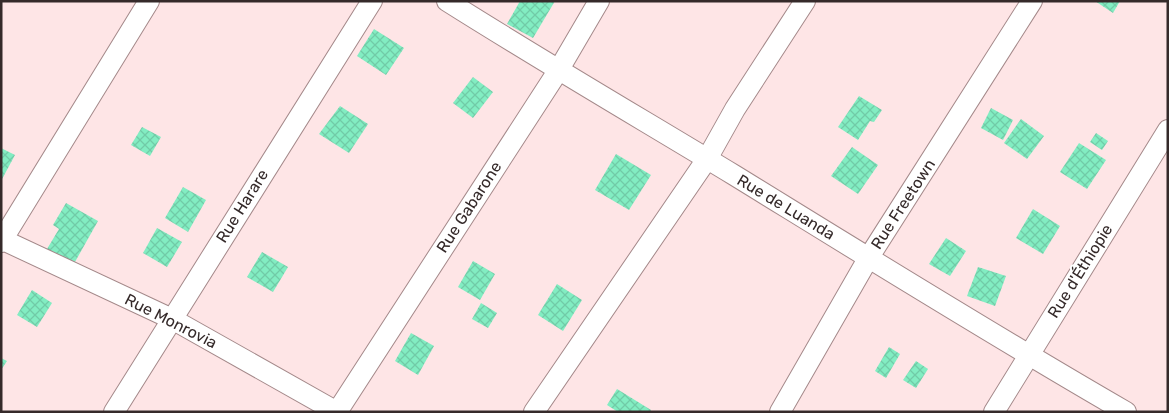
<svg xmlns="http://www.w3.org/2000/svg" width="1169" height="413" font-family="Rubik,sans-serif">
<defs>
<pattern id="building-cross-hatch" width="8" height="8" patternUnits="userSpaceOnUse" patternTransform="scale(1.25)"><rect width="8" height="8" fill="#82edc2"/><path d="M0 0l8 8M0 8l8-8" fill="none" stroke="#71cba7"/></pattern>
</defs>
<rect width="100%" height="100%" fill="#fee5e6"/>
<g fill="url(#building-cross-hatch)">
<polygon points="520,1 555,1 533,38 507,24"/>
<polygon points="1095,1 1120,1 1113,13"/>
<polygon points="374,29 404,48 386,75 357,56"/>
<polygon points="473,77 493,92 473,118 453,103"/>
<polygon points="859,96 882,110 874,122 870,121 858,140 838,127"/>
<polygon points="340,106 368,124 349,153 319,134"/>
<polygon points="991,108 1013,120 1003,140 981,128"/>
<polygon points="1021,119 1044,136 1027,159 1004,143"/>
<polygon points="142,127 161,137 150,156 131,145"/>
<polygon points="1096,133 1108,141 1102,150 1090,142"/>
<polygon points="1079,143 1106,160 1087,189 1060,172"/>
<polygon points="852,147 878,165 858,194 831,176"/>
<polygon points="1,148 15,155 1,181"/>
<polygon points="616,154 651,175 629,210 595,190"/>
<polygon points="183,187 206,200 188,232 165,218"/>
<polygon points="66,203 98,221 71,269 44,254 59,229 53,225"/>
<polygon points="1033,209 1060,226 1043,254 1016,238"/>
<polygon points="157,228 182,242 167,267 143,253"/>
<polygon points="946,238 966,251 950,276 929,264"/>
<polygon points="262,252 288,267 273,292 247,277"/>
<polygon points="473,261 495,274 480,300 458,287"/>
<polygon points="978,267 1006,276 995,306 967,296"/>
<polygon points="557,284 582,300 563,331 538,315"/>
<polygon points="32,290 52,303 37,327 17,315"/>
<polygon points="481,303 497,313 488,328 472,319"/>
<polygon points="411,333 434,346 418,375 395,361"/>
<polygon points="889,347 900,354 886,378 875,371"/>
<polygon points="1,358 7,361 1,370"/>
<polygon points="916,361 928,369 916,388 903,380"/>
<polygon points="617,389 651,410 650,412 618,412 607,405"/>
</g>
<g fill="none" stroke-linecap="round" stroke-linejoin="round">
<g stroke="#a4898a" stroke-width="22">
<g id="street">
<path d="M 447,1 C 542,61 638,117 734,175 C 864,255 994,336 1126,412"/>
<polyline points="1,239 172,319 337,412"/>
<polyline points="1,242 149,1"/>
<polyline points="114,412 372,1"/>
<polyline points="337,412 558,71 599,1"/>
<polyline points="534,412 707,159 735,109 805,1"/>
<polyline points="780,412 869,257 1032,1"/>
<polyline points="994,412 1168,130"/>
</g>
</g>
<use href="#street" stroke="#fff" stroke-width="20"/>
</g>
<g text-anchor="middle" dominant-baseline="central" stroke-width="4" stroke-linejoin="round" paint-order="stroke">
<g font-size="16" fill="#352a2a" stroke="#fff">
<text transform="translate(903 204) rotate(-57)">Rue Freetown</text>
<text transform="translate(242 206) rotate(-58)">Rue Harare</text>
<text transform="translate(469 207) rotate(-57)">Rue Gabarone</text>
<text transform="translate(786 207) rotate(31)">Rue de Luanda</text>
<text transform="translate(1080 271) rotate(-58)">Rue d'Éthiopie</text>
<text transform="translate(171 321) rotate(27)">Rue Monrovia</text>
</g>
</g>
<rect width="1169" height="413" fill="none" stroke="#352a2a" stroke-width="5"/>
</svg>
